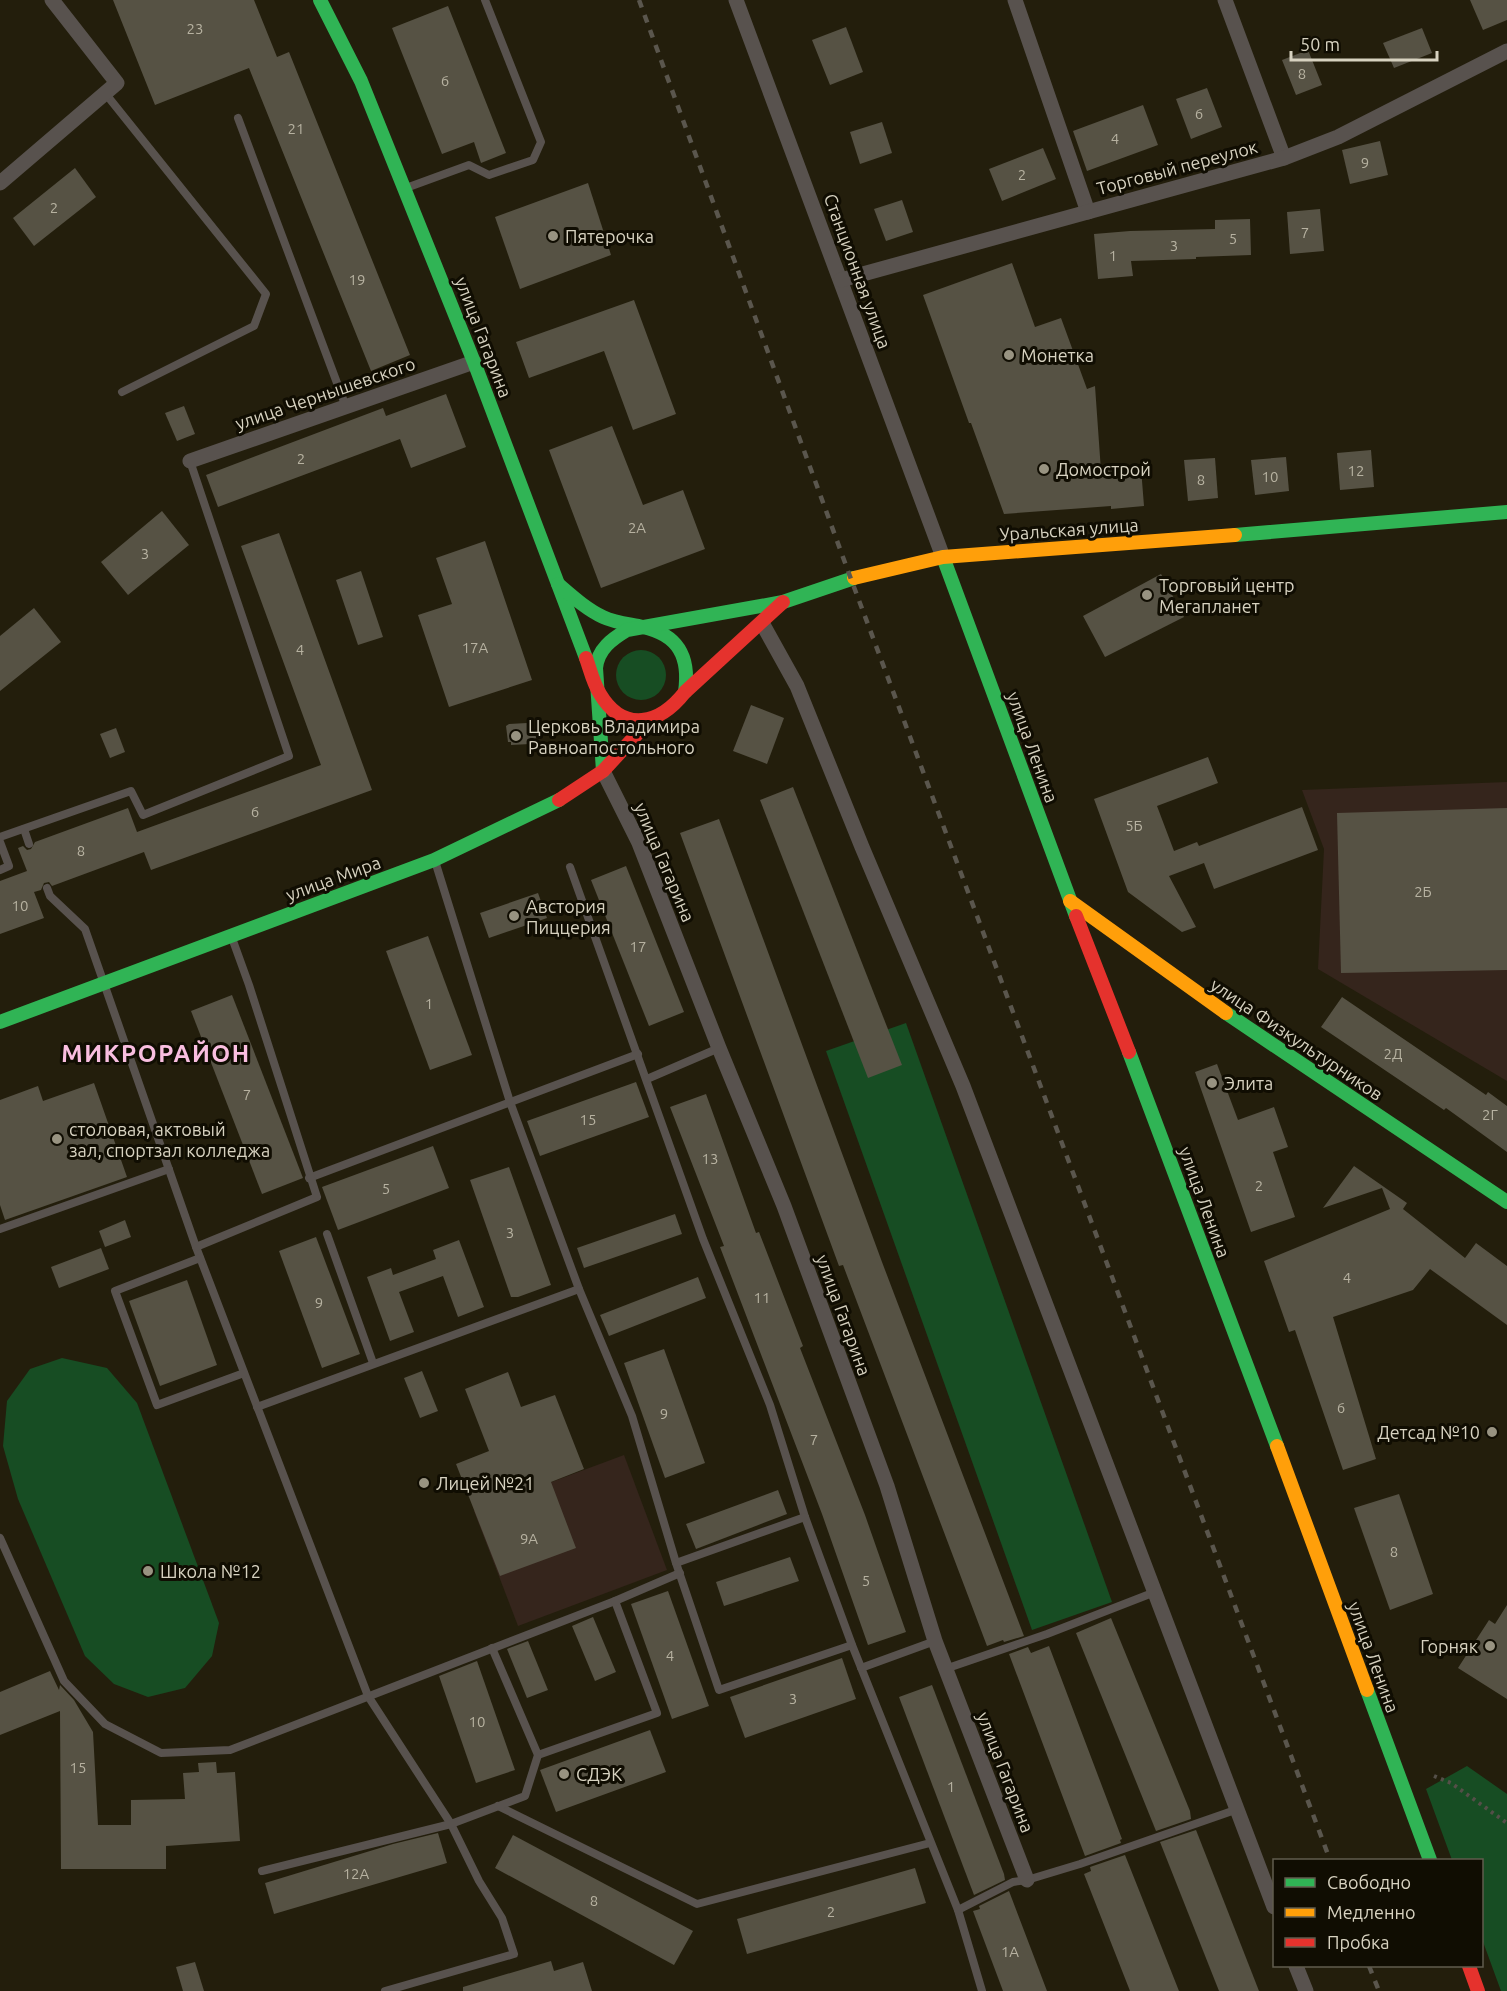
<svg xmlns="http://www.w3.org/2000/svg" width="1507" height="1991" font-family="Ubuntu,sans-serif">
<rect width="100%" height="100%" fill="#231e0c"/>
<g fill="#35251c">
<polygon points="1507,782 1507,1081 1318,969 1324,849 1302,790"/>
<polygon points="624,1455 667,1570 518,1626 474,1511"/>
</g>
<g fill="#174d23">
<circle cx="641" cy="675" r="25"/>
<polygon points="906,1023 1112,1602 1032,1630 826,1051"/>
<polygon points="62,1358 107,1368 137,1403 219,1623 212,1656 185,1688 148,1697 114,1684 85,1656 18,1499 3,1446 7,1401 30,1369"/>
<polygon points="1467,1766 1507,1794 1507,1991 1501,1991 1482,1939 1482,1860 1452,1860 1426,1789"/>
</g>
<g fill="#565244">
<polygon points="113,0 254,0 277,57 289,52 410,355 371,371 249,68 155,105"/>
<polygon points="1470,0 1507,0 1507,20 1483,30"/>
<polygon points="448,6 506,153 481,163 474,142 442,154 392,28"/>
<polygon points="846,27 863,72 830,85 812,40"/>
<polygon points="1422,28 1432,53 1394,68 1383,43"/>
<polygon points="1308,50 1322,85 1296,95 1282,60"/>
<polygon points="1207,88 1222,127 1191,139 1176,99"/>
<polygon points="1143,105 1158,145 1087,171 1073,131"/>
<polygon points="882,122 892,153 860,164 850,132"/>
<polygon points="1380,141 1388,175 1350,184 1342,150"/>
<polygon points="1043,148 1056,179 1002,201 989,169"/>
<polygon points="75,168 96,197 34,246 13,218"/>
<polygon points="588,183 611,255 520,289 495,217"/>
<polygon points="902,200 913,232 886,241 874,209"/>
<polygon points="1320,209 1324,251 1290,254 1287,212"/>
<polygon points="1250,219 1251,255 1196,257 1196,259 1131,261 1133,276 1098,279 1094,234 1130,231 1215,229 1215,220"/>
<polygon points="1012,263 1035,327 1061,318 1087,389 1095,386 1101,471 1141,468 1144,506 1111,509 1111,506 1004,514 971,423 969,423 923,295"/>
<polygon points="634,300 676,414 633,430 604,351 529,378 516,342"/>
<polygon points="446,394 466,447 411,468 400,439 218,507 206,475 383,408 386,416"/>
<polygon points="184,406 195,434 177,441 165,413"/>
<polygon points="612,426 643,505 683,490 705,549 601,588 549,450"/>
<polygon points="1371,450 1374,487 1340,490 1337,453"/>
<polygon points="1286,457 1289,491 1255,495 1251,460"/>
<polygon points="1215,458 1218,498 1188,501 1184,460"/>
<polygon points="162,511 189,545 128,595 101,562"/>
<polygon points="279,533 372,790 151,870 144,852 52,886 49,882 44,883 41,890 34,892 44,918 0,934 0,881 27,871 18,848 23,846 27,850 31,849 35,842 128,808 137,832 321,765 241,546"/>
<polygon points="485,541 532,680 449,707 418,615 452,604 436,558"/>
<polygon points="361,571 383,637 358,645 336,580"/>
<polygon points="1161,574 1184,617 1105,657 1083,616"/>
<polygon points="34,608 61,642 0,691 0,636"/>
<polygon points="751,705 784,718 767,764 733,751"/>
<polygon points="527,723 538,732 536,738 530,744 511,745 511,742 508,742 506,726 509,724"/>
<polygon points="116,728 125,752 110,758 100,734"/>
<polygon points="1208,757 1218,783 1157,806 1174,851 1197,842 1199,846 1302,807 1318,850 1214,889 1204,863 1169,876 1196,927 1182,932 1128,892 1094,799"/>
<polygon points="793,787 902,1065 868,1078 760,800"/>
<polygon points="1507,808 1507,970 1341,973 1337,813"/>
<polygon points="719,819 882,1262 1024,1636 1004,1642 1003,1640 987,1646 843,1265 839,1266 680,833"/>
<polygon points="626,866 684,1012 649,1026 591,880"/>
<polygon points="538,893 547,918 489,938 480,913"/>
<polygon points="428,936 472,1055 430,1070 386,951"/>
<polygon points="232,995 303,1178 262,1194 191,1011"/>
<polygon points="1342,997 1486,1095 1488,1092 1507,1106 1507,1152 1446,1108 1444,1110 1321,1027"/>
<polygon points="1217,1064 1238,1120 1274,1107 1288,1147 1273,1152 1295,1217 1251,1232 1195,1072"/>
<polygon points="636,1082 649,1117 540,1156 527,1121"/>
<polygon points="94,1083 127,1177 5,1220 0,1205 0,1100 38,1086 43,1101"/>
<polygon points="706,1094 756,1233 759,1232 803,1346 800,1348 865,1515 906,1632 868,1645 822,1514 720,1247 724,1246 670,1107"/>
<polygon points="433,1146 449,1188 338,1230 322,1187"/>
<polygon points="1354,1166 1407,1203 1403,1209 1465,1258 1476,1243 1507,1266 1507,1325 1430,1269 1413,1290 1333,1317 1376,1459 1343,1470 1295,1330 1289,1332 1264,1261 1390,1209 1382,1188 1323,1208"/>
<polygon points="509,1167 551,1285 518,1297 511,1297 470,1180"/>
<polygon points="675,1214 682,1234 584,1268 577,1248"/>
<polygon points="125,1220 131,1237 105,1247 99,1231"/>
<polygon points="316,1237 360,1354 322,1368 279,1251"/>
<polygon points="459,1240 484,1307 458,1317 443,1276 399,1292 414,1332 390,1341 367,1277 391,1268 393,1275 436,1259 433,1250"/>
<polygon points="101,1248 109,1269 59,1288 51,1267"/>
<polygon points="698,1277 706,1298 609,1336 600,1315"/>
<polygon points="187,1280 217,1365 160,1386 129,1301"/>
<polygon points="664,1349 705,1463 665,1478 624,1363"/>
<polygon points="422,1371 438,1411 420,1418 404,1378"/>
<polygon points="508,1372 521,1407 555,1395 584,1469 551,1482 576,1548 500,1576 456,1464 489,1451 465,1389"/>
<polygon points="778,1490 787,1514 696,1549 686,1524"/>
<polygon points="1399,1494 1433,1594 1390,1610 1354,1508"/>
<polygon points="790,1557 799,1581 724,1606 716,1582"/>
<polygon points="668,1591 709,1706 672,1719 631,1604"/>
<polygon points="1507,1605 1507,1699 1458,1668 1489,1620 1495,1624"/>
<polygon points="593,1617 616,1672 595,1681 572,1626"/>
<polygon points="1111,1618 1190,1811 1191,1819 1156,1831 1076,1633"/>
<polygon points="528,1641 548,1690 527,1698 507,1649"/>
<polygon points="1049,1646 1122,1839 1120,1840 1121,1843 1085,1856 1009,1654 1028,1647 1031,1653"/>
<polygon points="842,1658 856,1699 745,1738 730,1697"/>
<polygon points="477,1661 515,1770 476,1783 439,1676"/>
<polygon points="50,1671 59,1690 60,1685 74,1700 93,1732 98,1825 131,1825 131,1800 185,1799 183,1773 199,1772 198,1763 216,1762 217,1773 235,1772 240,1841 166,1846 166,1869 61,1869 60,1711 0,1735 0,1692"/>
<polygon points="932,1685 1004,1874 1005,1880 974,1895 899,1697"/>
<polygon points="650,1730 666,1772 556,1812 540,1770"/>
<polygon points="1196,1830 1259,1991 1219,1991 1160,1842"/>
<polygon points="438,1833 447,1863 274,1914 265,1883 393,1844"/>
<polygon points="513,1835 693,1931 674,1965 495,1868"/>
<polygon points="1125,1855 1179,1991 1130,1991 1084,1874 1091,1871 1090,1867"/>
<polygon points="915,1868 926,1903 747,1954 737,1919"/>
<polygon points="1009,1891 1047,1991 1003,1991 973,1911 980,1909 979,1906"/>
<polygon points="551,1961 554,1971 583,1962 592,1991 463,1991 463,1987"/>
<polygon points="195,1962 204,1991 183,1991 176,1967"/>
</g>
<g fill="none" stroke-linecap="round" stroke-linejoin="round">
<polyline stroke="#544f48" stroke-width="4" stroke-dasharray="3 4.5" stroke-linecap="butt" points="1434,1776 1451,1783 1507,1823"/>
<g stroke="#58524e" stroke-width="8">
<polyline points="105,93 266,294 254,326 122,392"/>
<polyline points="238,118 346,407"/>
<polyline points="406,188 469,165 489,175 533,160 541,142 485,0"/>
<polyline points="24,829 29,844"/>
<polyline points="0,837 131,791 143,815 289,756 190,461"/>
<polyline points="0,842 9,866 0,870"/>
<polyline points="435,861 510,1102 579,1289 632,1416 676,1563 719,1690 852,1645"/>
<polyline points="570,867 703,1239 770,1405 805,1517 852,1645 958,1910 982,1991"/>
<polyline points="47,888 50,896 85,929 196,1247 368,1696 451,1824 479,1881 502,1918 514,1954 385,1991"/>
<polyline points="647,1079 719,1048"/>
<polyline points="309,1178 638,1054"/>
<polyline points="0,1229 169,1169"/>
<polyline points="327,1234 373,1363"/>
<polyline points="196,1247 317,1197 249,985 232,938"/>
<polyline points="200,1258 115,1291 157,1405 244,1373"/>
<polyline points="257,1407 579,1289"/>
<polyline points="0,1538 64,1681 105,1724 161,1753 230,1750 615,1601 680,1573"/>
<polyline points="676,1563 805,1517"/>
<polyline points="861,1668 935,1641"/>
<polyline points="945,1669 1047,1634 1155,1592"/>
<polyline points="538,1755 657,1713 615,1601"/>
<polyline points="498,1806 697,1904 930,1843"/>
<polyline points="262,1871 451,1824 525,1796 538,1755 492,1648"/>
<polyline points="958,1910 1013,1882 1027,1880 1080,1864 1238,1809"/>
</g>
<g stroke="#58524e" stroke-width="15">
<polyline points="736,0 943,557"/>
<polyline points="1015,0 1088,212"/>
<polyline points="1225,0 1284,158"/>
<polyline points="0,183 117,83 52,0"/>
<polyline points="841,280 1284,158 1338,137 1507,51"/>
<polyline points="190,461 474,362"/>
<polyline points="762,623 797,686 862,847 963,1086 1274,1907"/>
<polyline points="603,771 639,843 719,1048 784,1206 887,1486 935,1641 1027,1880"/>
<polyline points="1296,1966 1306,1991"/>
</g>
<g stroke="#30b455" stroke-width="14">
<polyline points="320,0 361,81 474,362 586,658"/>
<polyline points="1235,535 1507,512"/>
<polyline points="943,557 1076,916"/>
<path d="M 558,584 C 572,596 586,609 603,617 C 616,623 630,624 643,627 C 679,635 690,657 685,692"/>
<path d="M 603,771 L 596,668 C 598,649 612,639 627,630 L 783,602 L 854,578"/>
<polyline points="1226,1013 1507,1202"/>
<polyline points="0,1022 434,860 559,800"/>
<polyline points="1129,1052 1277,1446"/>
<polyline points="1367,1690 1430,1860"/>
</g>
<g stroke="#ff9f0a" stroke-width="14">
<polyline points="854,578 943,557 1235,535"/>
<polyline points="1070,901 1226,1013"/>
<polyline points="1277,1446 1367,1690"/>
</g>
<g stroke="#e5322d" stroke-width="14">
<path d="M 586,658 C 590,669 593,683 600,694 C 624,734 660,724 685,692 L 783,602"/>
<polyline points="559,800 603,771 650,720"/>
<polyline points="1076,916 1129,1052"/>
<polyline points="1469,1966 1478,1991"/>
</g>
<g stroke="#5a564d" stroke-width="4.5" stroke-dasharray="8 8" stroke-linecap="butt">
<polyline points="639,0 851,579 1330,1860"/>
<polyline points="1369,1966 1379,1991"/>
</g>
</g>
<g fill="#989381" stroke="#100d02" stroke-width="2">
<circle cx="553" cy="236" r="6"/>
<circle cx="1009" cy="355" r="6"/>
<circle cx="1044" cy="469" r="6"/>
<circle cx="1147" cy="595" r="6"/>
<circle cx="516" cy="736" r="6"/>
<circle cx="514" cy="916" r="6"/>
<circle cx="1212" cy="1083" r="6"/>
<circle cx="57" cy="1139" r="6"/>
<circle cx="1492" cy="1432" r="6"/>
<circle cx="424" cy="1483" r="6"/>
<circle cx="148" cy="1571" r="6"/>
<circle cx="1490" cy="1646" r="6"/>
<circle cx="564" cy="1774" r="6"/>
</g>
<g text-anchor="middle" dominant-baseline="central" stroke-width="6" stroke-linejoin="round" paint-order="stroke">
<g font-size="15" fill="#b7b2a1">
<text x="195" y="28">23</text>
<text x="1302" y="73">8</text>
<text x="445" y="80">6</text>
<text x="1199" y="113">6</text>
<text x="296" y="128">21</text>
<text x="1115" y="138">4</text>
<text x="1365" y="162">9</text>
<text x="1022" y="174">2</text>
<text x="54" y="207">2</text>
<text x="1305" y="232">7</text>
<text x="1233" y="238">5</text>
<text x="1174" y="245">3</text>
<text x="1113" y="255">1</text>
<text x="357" y="279">19</text>
<text x="301" y="458">2</text>
<text x="1356" y="470">12</text>
<text x="1270" y="476">10</text>
<text x="1201" y="479">8</text>
<text x="637" y="527">2А</text>
<text x="145" y="553">3</text>
<text x="475" y="647">17А</text>
<text x="300" y="649">4</text>
<text x="255" y="811">6</text>
<text x="1134" y="825">5Б</text>
<text x="81" y="850">8</text>
<text x="1423" y="891">2Б</text>
<text x="20" y="905">10</text>
<text x="638" y="946">17</text>
<text x="429" y="1003">1</text>
<text x="1393" y="1053">2Д</text>
<text x="247" y="1094">7</text>
<text x="1490" y="1114">2Г</text>
<text x="588" y="1119">15</text>
<text x="710" y="1158">13</text>
<text x="1259" y="1185">2</text>
<text x="386" y="1188">5</text>
<text x="510" y="1232">3</text>
<text x="1347" y="1277">4</text>
<text x="762" y="1297">11</text>
<text x="319" y="1302">9</text>
<text x="1341" y="1407">6</text>
<text x="664" y="1413">9</text>
<text x="814" y="1439">7</text>
<text x="529" y="1538">9А</text>
<text x="1394" y="1551">8</text>
<text x="866" y="1580">5</text>
<text x="670" y="1655">4</text>
<text x="793" y="1698">3</text>
<text x="477" y="1721">10</text>
<text x="78" y="1767">15</text>
<text x="951" y="1786">1</text>
<text x="356" y="1873">12А</text>
<text x="594" y="1900">8</text>
<text x="831" y="1911">2</text>
<text x="1010" y="1951">1А</text>
</g>
<g font-size="18" fill="#d7d2c0" stroke="#100d02">
<text transform="translate(1177 167) rotate(-15)">Торговый переулок</text>
<text transform="translate(858 271) rotate(70)">Станционная улица</text>
<text transform="translate(484 337) rotate(69)">улица Гагарина</text>
<text transform="translate(325 393) rotate(-19)">улица Чернышевского</text>
<text transform="translate(1069 529) rotate(-4)">Уральская улица</text>
<text transform="translate(1033 747) rotate(70)">улица Ленина</text>
<text transform="translate(665 862) rotate(67)">улица Гагарина</text>
<text transform="translate(333 878) rotate(-20)">улица Мира</text>
<text transform="translate(1297 1039) rotate(34)">улица Физкультурников</text>
<text transform="translate(1205 1202) rotate(70)">улица Ленина</text>
<text transform="translate(844 1315) rotate(70)">улица Гагарина</text>
<text transform="translate(1374 1657) rotate(70)">улица Ленина</text>
<text transform="translate(1006 1772) rotate(69)">улица Гагарина</text>
</g>
<g font-size="18" fill="#d7d2c0" stroke="#100d02" text-anchor="start">
<text x="565" y="236">Пятерочка</text>
<text x="1021" y="355">Монетка</text>
<text x="1056" y="469">Домострой</text>
<text x="1159" y="585">Торговый центр<tspan x="1159" dy="21">Мегапланет</tspan></text>
<text x="528" y="726">Церковь Владимира<tspan x="528" dy="21">Равноапостольного</tspan></text>
<text x="526" y="906">Австория<tspan x="526" dy="21">Пиццерия</tspan></text>
<text x="1224" y="1083">Элита</text>
<text x="69" y="1129">столовая, актовый<tspan x="69" dy="21">зал, спортзал колледжа</tspan></text>
<text x="1480" y="1432" text-anchor="end">Детсад №10</text>
<text x="436" y="1483">Лицей №21</text>
<text x="160" y="1571">Школа №12</text>
<text x="1478" y="1646" text-anchor="end">Горняк</text>
<text x="576" y="1774">СДЭК</text>
</g>
<g font-size="24" font-weight="bold" letter-spacing="1.5" fill="#f9bee0" stroke="#100d02">
<text x="156" y="1053">МИКРОРАЙОН</text>
</g>
</g>
<rect x="1273" y="1859" width="210" height="108" fill="#100d02" stroke="#605c4e" stroke-width="1.5"/>
<rect x="1285" y="1878" width="30" height="9" fill="#30b455" stroke="#605c4e" stroke-width="1.5"/>
<text x="1327" y="1889" font-size="18" fill="#d7d2c0">Свободно</text>
<rect x="1285" y="1908" width="30" height="9" fill="#ff9f0a" stroke="#605c4e" stroke-width="1.5"/>
<text x="1327" y="1919" font-size="18" fill="#d7d2c0">Медленно</text>
<rect x="1285" y="1938" width="30" height="9" fill="#e5322d" stroke="#605c4e" stroke-width="1.5"/>
<text x="1327" y="1949" font-size="18" fill="#d7d2c0">Пробка</text>
<path d="M1291 51v9h146v-9" fill="none" stroke="#d7d2c0" stroke-width="3"/>
<text x="1300" y="51" font-size="18" fill="#d7d2c0" stroke="#100d02" stroke-width="4.5" paint-order="stroke">50 m</text>
</svg>
